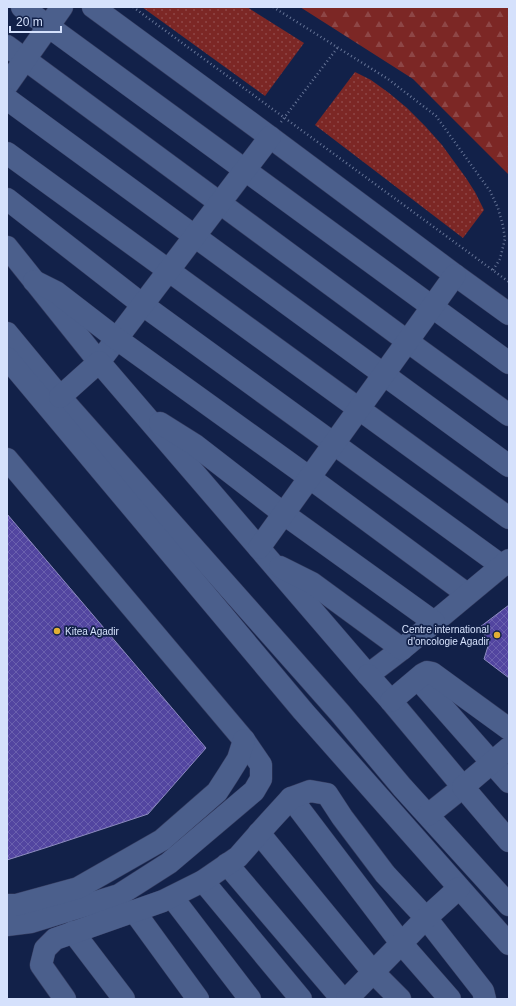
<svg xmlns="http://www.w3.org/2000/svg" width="516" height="1006" font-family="Helvetica,sans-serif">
<defs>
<pattern id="grass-dots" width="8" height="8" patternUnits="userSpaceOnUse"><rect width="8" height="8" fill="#7c2725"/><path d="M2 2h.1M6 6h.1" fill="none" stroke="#8e4646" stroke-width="1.8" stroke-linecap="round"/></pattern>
<pattern id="forest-firs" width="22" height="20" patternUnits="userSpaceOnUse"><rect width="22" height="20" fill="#7c2725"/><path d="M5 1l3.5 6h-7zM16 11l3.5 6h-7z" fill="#8e4646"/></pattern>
<pattern id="building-cross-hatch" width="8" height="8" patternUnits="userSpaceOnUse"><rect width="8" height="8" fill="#5245a0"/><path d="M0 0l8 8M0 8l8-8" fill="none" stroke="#6a60ae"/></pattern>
</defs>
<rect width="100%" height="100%" fill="#122149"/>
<g fill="url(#grass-dots)">
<polygon points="142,7 247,7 304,43 265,96"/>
<polygon points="355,72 371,80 389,93 407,108 425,126 442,145 466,178 475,192 484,210 463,238 315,125"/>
</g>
<polygon fill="url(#forest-firs)" points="300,7 509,7 509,175 413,79"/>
<g fill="url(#building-cross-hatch)" stroke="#8d8bc0">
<polygon points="7,514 206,748 148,814 48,847 7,860"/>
<polygon points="509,605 509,678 484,659 489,643 480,627"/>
</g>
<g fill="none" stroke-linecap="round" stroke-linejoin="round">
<g stroke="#353c5f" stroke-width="23">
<g id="minor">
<polyline points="22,7 509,363"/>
<polyline points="93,7 270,137 455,275 509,314"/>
<polyline points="7,46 407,341 509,415"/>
<polyline points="7,85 62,7"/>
<polyline points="7,99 509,466"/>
<polyline points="7,153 509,518"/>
<polyline points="7,199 143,305 502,566"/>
<polyline points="7,247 99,362 270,137"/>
<polyline points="34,281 56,292 117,339 310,478 467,594"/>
<polyline points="7,333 60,397 340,713 402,787 509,905"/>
<polyline points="7,358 303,711 509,944"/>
<polyline points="60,397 99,362 368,675 402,649 509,560"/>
<polyline points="160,423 195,445 284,514 434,622"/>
<polyline points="7,459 244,740 261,765 261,779 254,791 169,863 119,895 31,922 7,925"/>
<polyline points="259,548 455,275"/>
<polyline points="280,567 312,583 402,649"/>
<polyline points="368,675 391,701 463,787 428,815"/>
<polyline points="418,679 509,782"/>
<polyline points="391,701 423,674 427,672 432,673 509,729"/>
<polyline points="509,748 463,787 509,841"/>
<polyline points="291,798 401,943 450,999"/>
<polyline points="259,833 373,972 400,999"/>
<polyline points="227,864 342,999"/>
<polyline points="203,881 301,999"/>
<polyline points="172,897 250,999"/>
<polyline points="7,905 16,905 78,888 162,840 217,792 228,775 238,759 244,740"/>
<polyline points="134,911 198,999"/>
<polyline points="73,932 124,999"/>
<polyline points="65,999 41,965 45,949 55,939 163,901 203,881 238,857 269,822 291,798 310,791 327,794 342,817 385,874 426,918 483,991 485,999"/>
<polyline points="347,999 426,918 459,888"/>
</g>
</g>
<g stroke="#677597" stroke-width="2.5" stroke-dasharray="1 3" stroke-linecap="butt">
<polyline points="133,7 509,282"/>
<polyline points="273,7 388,79 436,116 490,191 498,208 503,226 505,239 500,259 493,270"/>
<polyline points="281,122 338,47"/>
</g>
<use href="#minor" stroke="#4b5f8c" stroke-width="22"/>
</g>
<g fill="#e1af34" stroke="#122149" stroke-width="1.5">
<circle cx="57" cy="631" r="4"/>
<circle cx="497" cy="635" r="4"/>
</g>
<g text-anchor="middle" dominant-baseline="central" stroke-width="3.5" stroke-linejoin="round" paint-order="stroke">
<g font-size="10" fill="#d5e1fc" stroke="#122149" text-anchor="end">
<text x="489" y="629">Centre international<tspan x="489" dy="12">d'oncologie Agadir</tspan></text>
<text x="65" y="631" text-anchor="start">Kitea Agadir</text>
</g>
</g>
<rect width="516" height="1006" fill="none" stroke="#d5e1fc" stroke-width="16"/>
<path d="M10 26v6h51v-6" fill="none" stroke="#d5e1fc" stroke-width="2"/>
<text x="16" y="26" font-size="12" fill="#d5e1fc" stroke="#122149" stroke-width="3" paint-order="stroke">20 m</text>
</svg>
